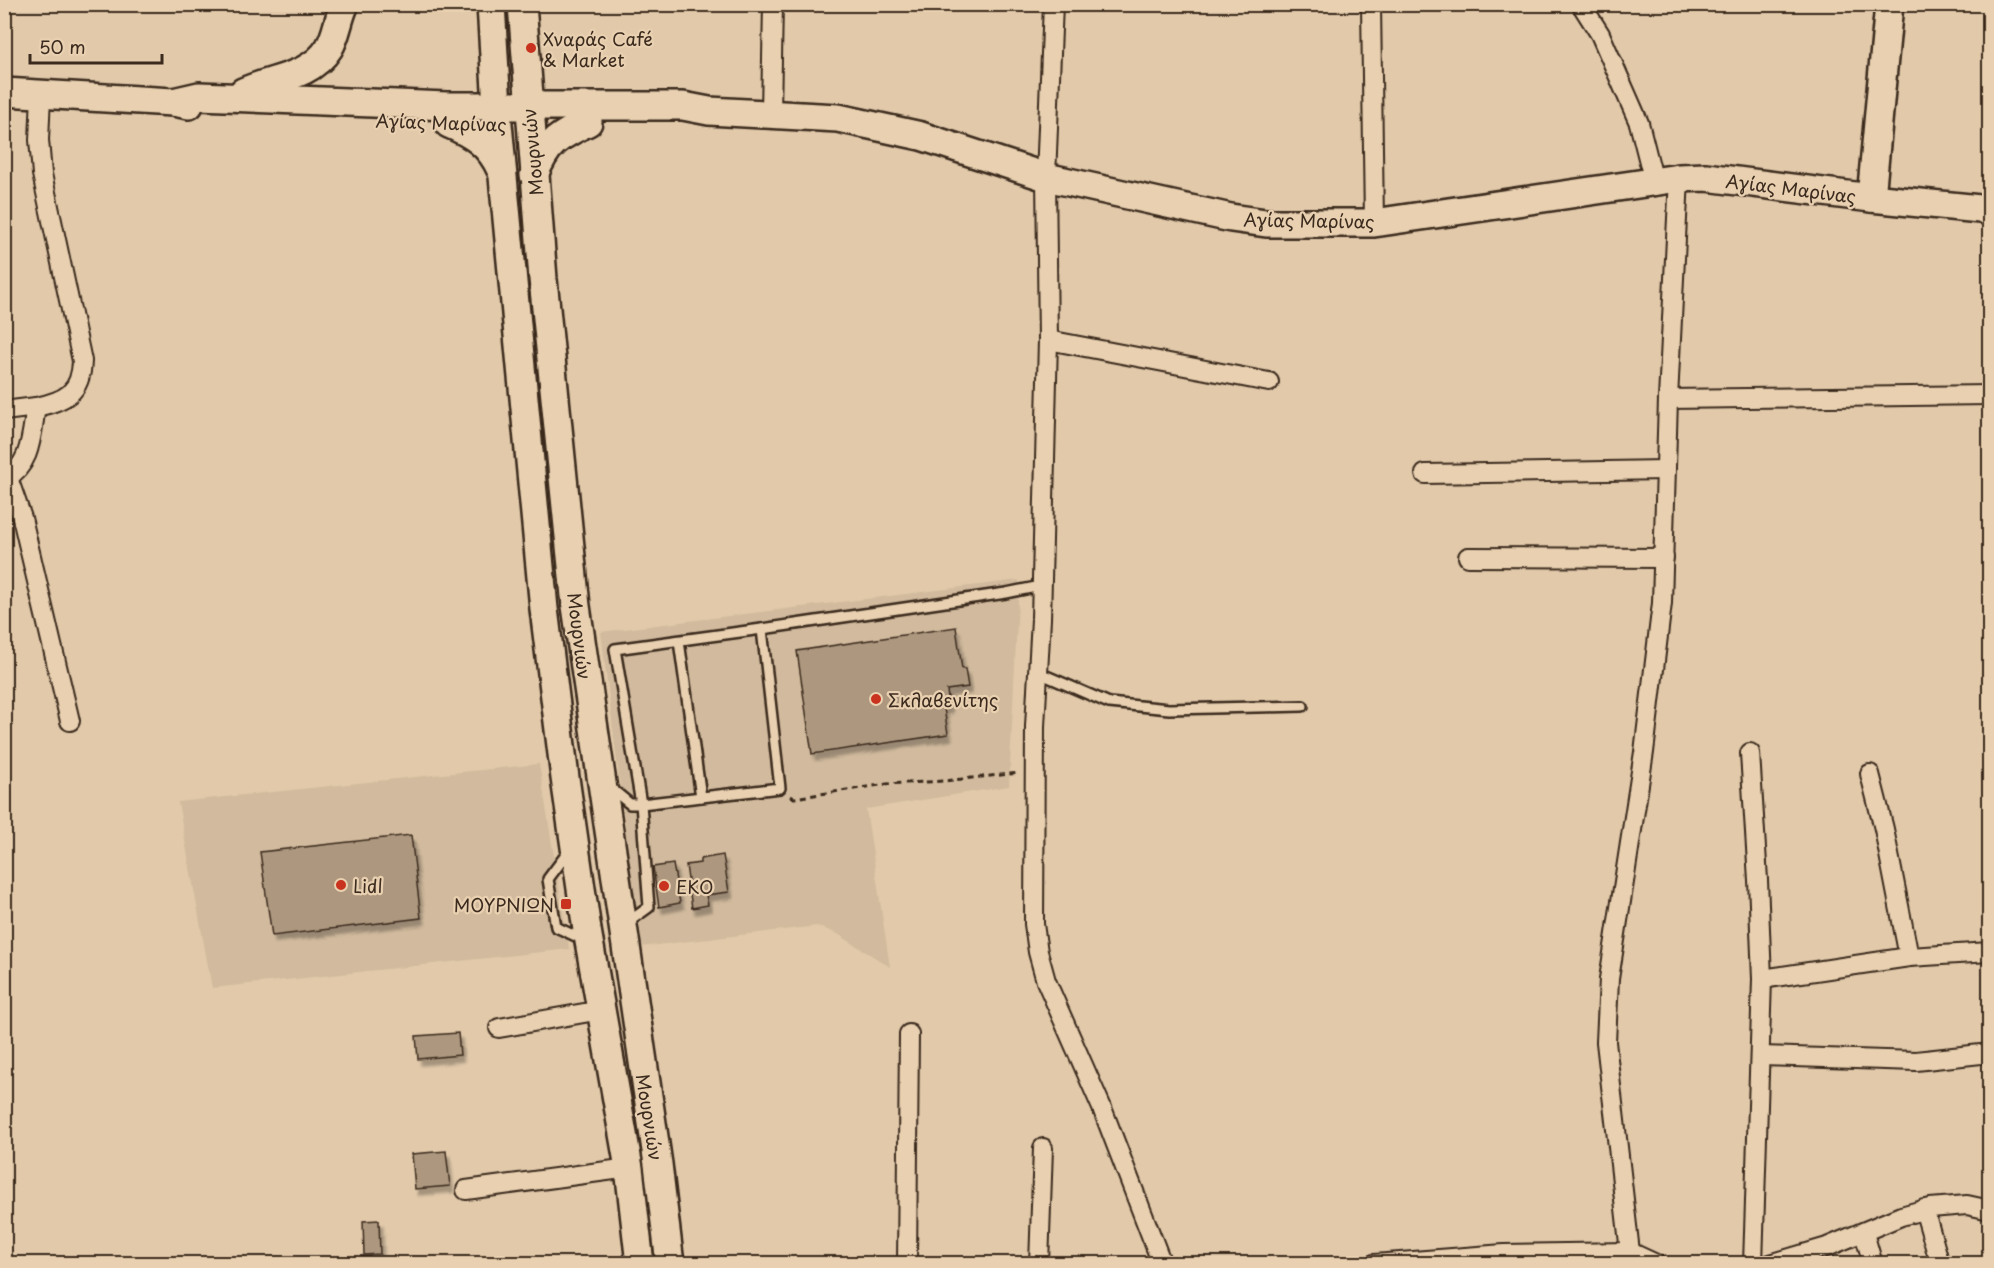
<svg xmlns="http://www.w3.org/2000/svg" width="1994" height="1268" font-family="'Playpen Sans',sans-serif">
<defs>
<filter id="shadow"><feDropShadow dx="3.5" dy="6" stdDeviation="1.5" flood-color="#0004"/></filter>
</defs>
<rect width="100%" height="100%" fill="#e1c9aa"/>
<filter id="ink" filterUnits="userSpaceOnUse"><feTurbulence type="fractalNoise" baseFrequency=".0167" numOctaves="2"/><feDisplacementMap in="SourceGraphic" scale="12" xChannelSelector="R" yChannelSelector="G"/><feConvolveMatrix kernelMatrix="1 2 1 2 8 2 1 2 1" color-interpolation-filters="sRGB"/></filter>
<g filter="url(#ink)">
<g fill="#d1ba9d">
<polygon points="1019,580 1009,786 866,809 890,967 838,934 817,926 640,947 601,632"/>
<polygon points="539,764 569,949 212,988 178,802"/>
</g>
<g fill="#ad987f" stroke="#3b2a1e" stroke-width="1.5" filter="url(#shadow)">
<polygon points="956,627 962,669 965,669 968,687 947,690 949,707 944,708 948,734 812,754 797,651"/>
<polygon points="411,835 421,918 272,936 260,852"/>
<polygon points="723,855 729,892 706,895 708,905 692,908 686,865 700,863 700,859"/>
<polygon points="673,864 680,903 659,907 653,867"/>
<polygon points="458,1033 460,1055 418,1059 416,1036"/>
<polygon points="446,1151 450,1186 415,1189 412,1154"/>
<polygon points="379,1220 380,1254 364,1255 363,1221"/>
</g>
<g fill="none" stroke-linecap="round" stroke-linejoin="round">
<g stroke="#3b2a1e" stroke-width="14">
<g id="lane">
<polyline points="679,641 701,797"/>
<polyline points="1037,672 1109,703 1169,709 1303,706"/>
<polyline points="608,786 630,804 641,804 780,788 762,629 1006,593 1041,586"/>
<polyline points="569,851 548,879 556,927 584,940"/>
<polyline points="627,923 649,907 641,804 615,649 762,629"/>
</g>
</g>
<g stroke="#3b2a1e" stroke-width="22">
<g id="street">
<polyline points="1053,4 1046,177 1048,340 1041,619 1035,726 1034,924 1038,952 1046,981 1102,1108 1162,1264"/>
<polyline points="1371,4 1374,223"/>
<polyline points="1581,4 1600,34 1639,123 1654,182"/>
<polyline points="771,113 773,4"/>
<polyline points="1048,340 1269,382"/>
<polyline points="1668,399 1990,395"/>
<polyline points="4,411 36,407"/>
<polyline points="1425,474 1666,470"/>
<polyline points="8,478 22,518 70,721"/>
<path d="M 4,480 C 32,464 31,436 36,407 C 65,401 81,393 82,361 L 42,174 L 39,140 L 41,95"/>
<polyline points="1468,557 1664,558"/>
<polyline points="1750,753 1758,880 1762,979 1753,1264"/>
<polyline points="1870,774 1884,829 1909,957"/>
<polyline points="1762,979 1909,957 1990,952"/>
<polyline points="499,1028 601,1010"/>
<polyline points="1760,1056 1916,1061 1990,1053"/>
<polyline points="466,1190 629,1168"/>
<polyline points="1924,1209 1940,1264"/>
<polyline points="1864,1233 1873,1264"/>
<polyline points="907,1264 909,1034"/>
<polyline points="1039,1264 1043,1148"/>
<polyline points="1374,1264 1504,1254 1630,1252 1656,1264"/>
<polyline points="1635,1264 1630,1252 1606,1042 1609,979 1644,752 1662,603 1668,399 1679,178"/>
<polyline points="1770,1264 1827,1247 1901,1216 1930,1208 1967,1205 1990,1210"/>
</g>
</g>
<g stroke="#3b2a1e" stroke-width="32">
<g id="secondary">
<polyline points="491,4 498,124 544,609 565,778 587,930 629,1168 640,1264"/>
<polyline points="522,4 543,279 576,606 658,1164 670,1264"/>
<polyline points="4,92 173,102 189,105"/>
<path d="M 243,92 C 272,78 310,78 329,48 C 337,35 338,18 345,4"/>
<polyline points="173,102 199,96 447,106 683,106 709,111 838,118 921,136 1046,177 1231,218 1266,223 1374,223 1679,178 1706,177 1871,198 1990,210"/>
<path d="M 449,124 C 473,134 490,145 501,170"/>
<path d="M 534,175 C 547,143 557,137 588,122"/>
<polyline points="1871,198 1889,4"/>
</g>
</g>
<polyline stroke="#3b2a1e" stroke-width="3" stroke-dasharray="6 4.5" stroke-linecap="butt" points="791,796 794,798 887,784 944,781 1019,773"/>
<use href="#lane" stroke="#e8d0b0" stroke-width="9"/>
<use href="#street" stroke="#e8d0b0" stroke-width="18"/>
<use href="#secondary" stroke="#e8d0b0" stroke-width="27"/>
</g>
</g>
<g fill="#c8321e" stroke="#e8d0b0" stroke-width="2">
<circle cx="531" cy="48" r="6"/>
<circle cx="876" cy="699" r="6"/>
<circle cx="341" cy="885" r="6"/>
<circle cx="664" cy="886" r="6"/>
<rect x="560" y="898" width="12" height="12" rx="3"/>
</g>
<g text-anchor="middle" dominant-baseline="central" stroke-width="4.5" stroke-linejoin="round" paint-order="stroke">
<g font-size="18" fill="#3b2a1e" stroke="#e8d0b0" text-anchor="start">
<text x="543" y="38">Χναράς Café<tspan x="543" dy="21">&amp; Market</tspan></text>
<text x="888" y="699">Σκλαβενίτης</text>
<text x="353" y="885">Lidl</text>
<text x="676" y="886">EKO</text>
<text x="554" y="904" text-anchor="end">ΜΟΥΡΝΙΩΝ</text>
</g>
<g font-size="18" fill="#3b2a1e" stroke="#e8d0b0">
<text transform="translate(441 122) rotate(2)">Αγίας Μαρίνας</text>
<text transform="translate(532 152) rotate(-95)">Μουρνιών</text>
<text transform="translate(1791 188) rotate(7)">Αγίας Μαρίνας</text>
<text transform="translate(1309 220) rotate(1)">Αγίας Μαρίνας</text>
<text transform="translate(580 636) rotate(83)">Μουρνιών</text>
<text transform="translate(650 1117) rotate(81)">Μουρνιών</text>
</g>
</g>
<rect width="1994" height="1268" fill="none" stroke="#e8d0b0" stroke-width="24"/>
<rect x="12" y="12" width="1970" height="1244" fill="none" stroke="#3b2a1e" stroke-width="2" filter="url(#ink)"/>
<path d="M30 54v9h132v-9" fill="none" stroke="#3b2a1e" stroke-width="3"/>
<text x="39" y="54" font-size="18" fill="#3b2a1e" stroke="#e8d0b0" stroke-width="4.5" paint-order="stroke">50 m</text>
</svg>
